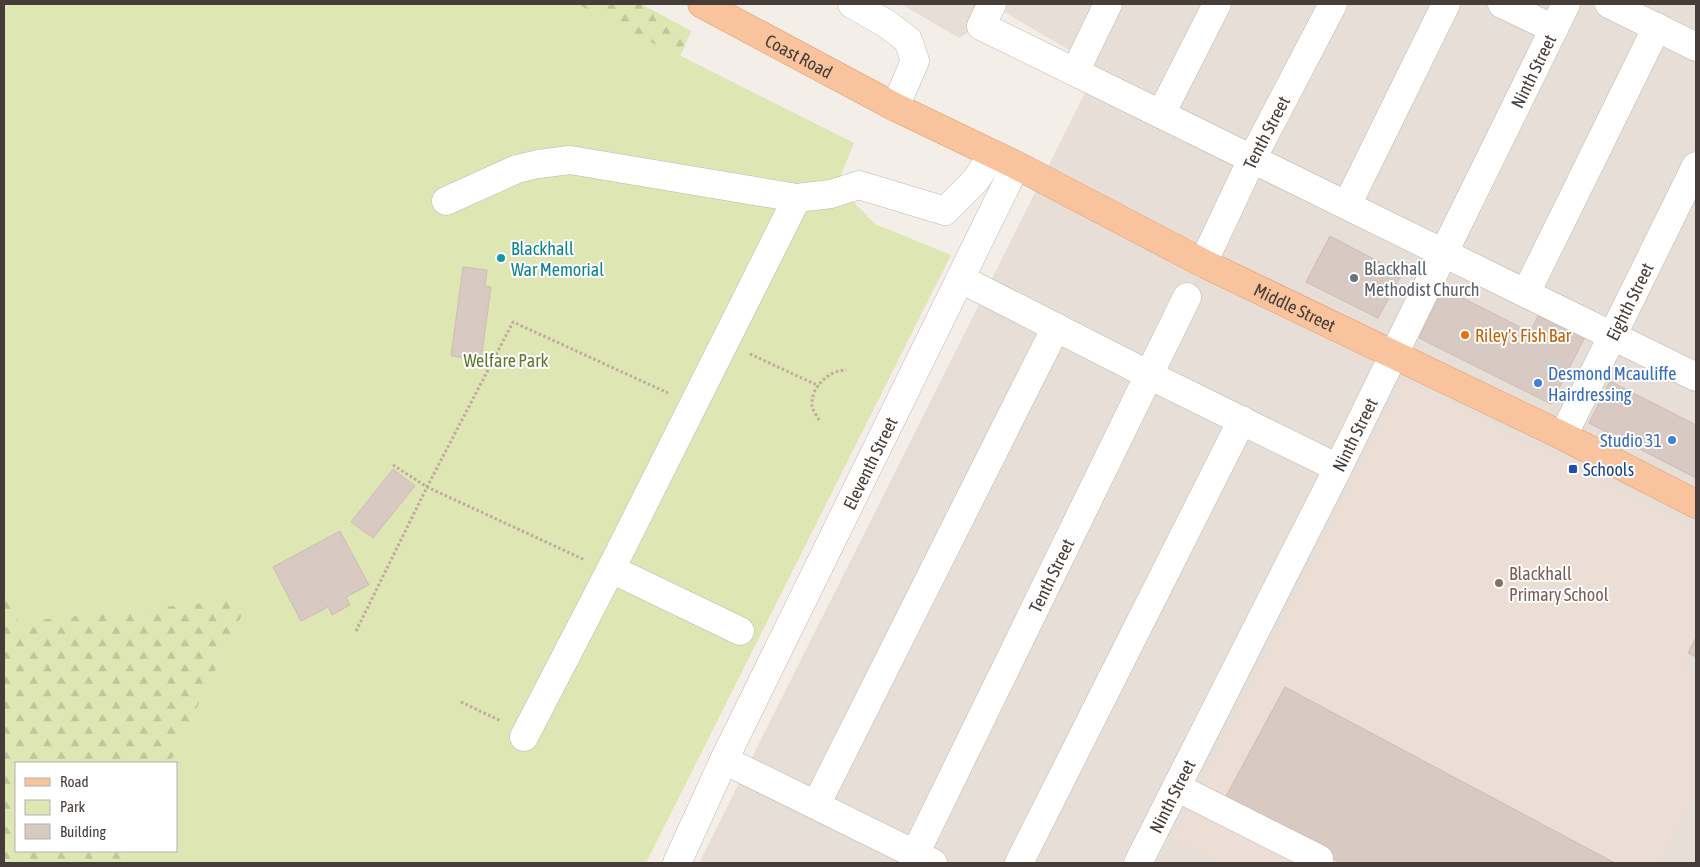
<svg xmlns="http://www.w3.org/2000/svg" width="1700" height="867" font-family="'Asap Condensed',sans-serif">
<defs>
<pattern id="forest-firs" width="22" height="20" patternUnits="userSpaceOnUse" patternTransform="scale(1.25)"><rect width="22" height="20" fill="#dee6b4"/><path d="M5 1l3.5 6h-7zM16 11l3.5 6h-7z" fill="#c0c69c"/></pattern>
</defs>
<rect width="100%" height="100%" fill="#f4eee9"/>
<polygon fill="#e7ded8" points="901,4 1696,4 1696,863 699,863 1098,67 1004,12 959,38"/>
<polygon fill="#ecded4" points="1403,380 1696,528 1696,637 1682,667 1696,674 1696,787 1658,863 1222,863 1173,839"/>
<polygon fill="#dee6b4" points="4,4 577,4 854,143 837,185 875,224 951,255 646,863 121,863 127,851 176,851 176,763 170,763 249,599 18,622 4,595"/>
<g fill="url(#forest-firs)">
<polygon points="577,4 641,4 691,31 680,57"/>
<polygon points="4,595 18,622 250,598 170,763 16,763 16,851 127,851 121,863 4,863"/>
</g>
<g fill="#d8c9c2" stroke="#cfbcb3">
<polygon points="1330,236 1402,274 1378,318 1306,282"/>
<polygon points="463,267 487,270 485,286 491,287 481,360 451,356"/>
<polygon points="1443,288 1530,332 1541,311 1587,333 1551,404 1419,338"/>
<polygon points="1610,381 1696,425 1696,478 1589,423"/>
<polygon points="393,469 415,486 373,538 351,522"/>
<polygon points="340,531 369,585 346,597 350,605 332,615 328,607 301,621 273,567"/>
<polygon points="1696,637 1696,657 1688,653"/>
<polygon points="1285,687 1615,863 1341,863 1224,800"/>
</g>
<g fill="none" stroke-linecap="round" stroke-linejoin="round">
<g stroke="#c2b6af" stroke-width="29">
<g id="minor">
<polyline points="852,4 887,24 908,40 915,61 895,107"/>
<polyline points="992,4 981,26 1075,72 1108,4"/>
<polyline points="1502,4 1554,29"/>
<polyline points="1609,4 1696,47"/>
<polyline points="1075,72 1696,377"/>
<polyline points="1161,114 1217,4"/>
<polyline points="446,201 517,169 538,164 570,160 797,198 831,194 859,185 945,211 976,180 992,155"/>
<polyline points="1347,205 1446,4"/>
<path id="s1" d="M 1203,263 L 1252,159 L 1333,4"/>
<polyline points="961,279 1149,375 1338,468"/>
<polyline points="1526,293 1657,27"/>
<path id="s2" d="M 1563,436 L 1696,166"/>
<polyline points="611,569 740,631"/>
<polyline points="524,737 611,569 797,198"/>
<polyline points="724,760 933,863"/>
<polyline points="1176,787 1319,859"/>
<polyline points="816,805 1056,327"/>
<path id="s3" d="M 915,854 L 1187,297"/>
<path id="s4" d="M 677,863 L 724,760 L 1016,165"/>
<polyline points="1019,863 1242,420"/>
<path id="s5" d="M 1138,863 L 1338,468 L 1566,4"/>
</g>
</g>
<g stroke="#de9b6d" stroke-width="29">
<g id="major">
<path id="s6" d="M 702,4 L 895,107 L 1016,165 L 1203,263 L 1563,436 L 1696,504"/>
</g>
</g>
<g stroke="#c0aa9e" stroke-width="3" stroke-dasharray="2.5 2.5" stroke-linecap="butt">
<polyline points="750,354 819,386"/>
<path d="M 819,420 C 817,416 813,411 812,406 C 810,388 829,370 846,370"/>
<polyline points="393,465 427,487 585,560"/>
<polyline points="356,631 427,487 513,322 668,393"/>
<polyline points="461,702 501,721"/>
</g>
<use href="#minor" stroke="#fff" stroke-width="28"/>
<use href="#major" stroke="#f9c49d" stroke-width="28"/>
</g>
<circle fill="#0f9aa8" stroke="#fff" stroke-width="2" cx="501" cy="258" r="5"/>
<circle fill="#6b7280" stroke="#fff" stroke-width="2" cx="1354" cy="278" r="5"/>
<circle fill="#e8710a" stroke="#fff" stroke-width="2" cx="1465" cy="335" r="5"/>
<g fill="#3f7fe0" stroke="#fff" stroke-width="2">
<circle cx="1538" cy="383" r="5"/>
<circle cx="1672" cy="440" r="5"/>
</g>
<rect fill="#1a4fb4" stroke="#fff" stroke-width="2" x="1568" y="464" width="10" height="10" rx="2.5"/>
<circle fill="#8d6e63" stroke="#fff" stroke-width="2" cx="1499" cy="583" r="5"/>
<g text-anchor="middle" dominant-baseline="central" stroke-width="4" stroke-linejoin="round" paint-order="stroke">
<g font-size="18" fill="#473d38" stroke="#fff">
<text stroke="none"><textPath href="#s6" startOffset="110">Coast Road</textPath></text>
<text stroke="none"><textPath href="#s5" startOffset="885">Ninth Street</textPath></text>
<text stroke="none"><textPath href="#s1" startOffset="145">Tenth Street</textPath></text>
<text stroke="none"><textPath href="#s2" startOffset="150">Eighth Street</textPath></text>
<text stroke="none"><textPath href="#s6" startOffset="666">Middle Street</textPath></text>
<text stroke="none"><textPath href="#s5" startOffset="480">Ninth Street</textPath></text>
<text stroke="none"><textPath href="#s4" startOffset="444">Eleventh Street</textPath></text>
<text stroke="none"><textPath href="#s3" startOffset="310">Tenth Street</textPath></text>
<text stroke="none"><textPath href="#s5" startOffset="75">Ninth Street</textPath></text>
</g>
<g font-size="18" fill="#0d838f" stroke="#fff" text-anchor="start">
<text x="511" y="248">Blackhall<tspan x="511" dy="21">War Memorial</tspan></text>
</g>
<g font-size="18" fill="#5b616d" stroke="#fff" text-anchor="start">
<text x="1364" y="268">Blackhall<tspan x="1364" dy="21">Methodist Church</tspan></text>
</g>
<g font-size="18" fill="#c56008" stroke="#fff" text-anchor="start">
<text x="1475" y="335">Riley's Fish Bar</text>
</g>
<g font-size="18" fill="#5f772d" stroke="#fff">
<text x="506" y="360">Welfare Park</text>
</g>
<g font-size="18" fill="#366cbe" stroke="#fff" text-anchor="start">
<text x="1548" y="373">Desmond Mcauliffe<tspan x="1548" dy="21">Hairdressing</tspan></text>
<text x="1662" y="440" text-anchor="end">Studio 31</text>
</g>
<g font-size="18" fill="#164399" stroke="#fff" text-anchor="start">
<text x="1583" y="469">Schools</text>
</g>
<g font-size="18" fill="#785e54" stroke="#fff" text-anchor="start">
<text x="1509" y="573">Blackhall<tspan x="1509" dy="21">Primary School</tspan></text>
</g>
</g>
<rect width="1700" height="867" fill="none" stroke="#473d38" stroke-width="10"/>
<rect x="15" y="762" width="162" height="90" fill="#ffffff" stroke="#b5b1af"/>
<rect x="25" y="778" width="25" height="8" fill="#f9c49d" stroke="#b5b1af"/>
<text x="60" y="787" font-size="15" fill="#473d38">Road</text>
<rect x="25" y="800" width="25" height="15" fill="#dee6b4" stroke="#b5b1af"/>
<text x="60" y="812" font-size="15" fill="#473d38">Park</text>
<rect x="25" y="824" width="25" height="15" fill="#d8c9c2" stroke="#b5b1af"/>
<text x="60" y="837" font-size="15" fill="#473d38">Building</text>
</svg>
